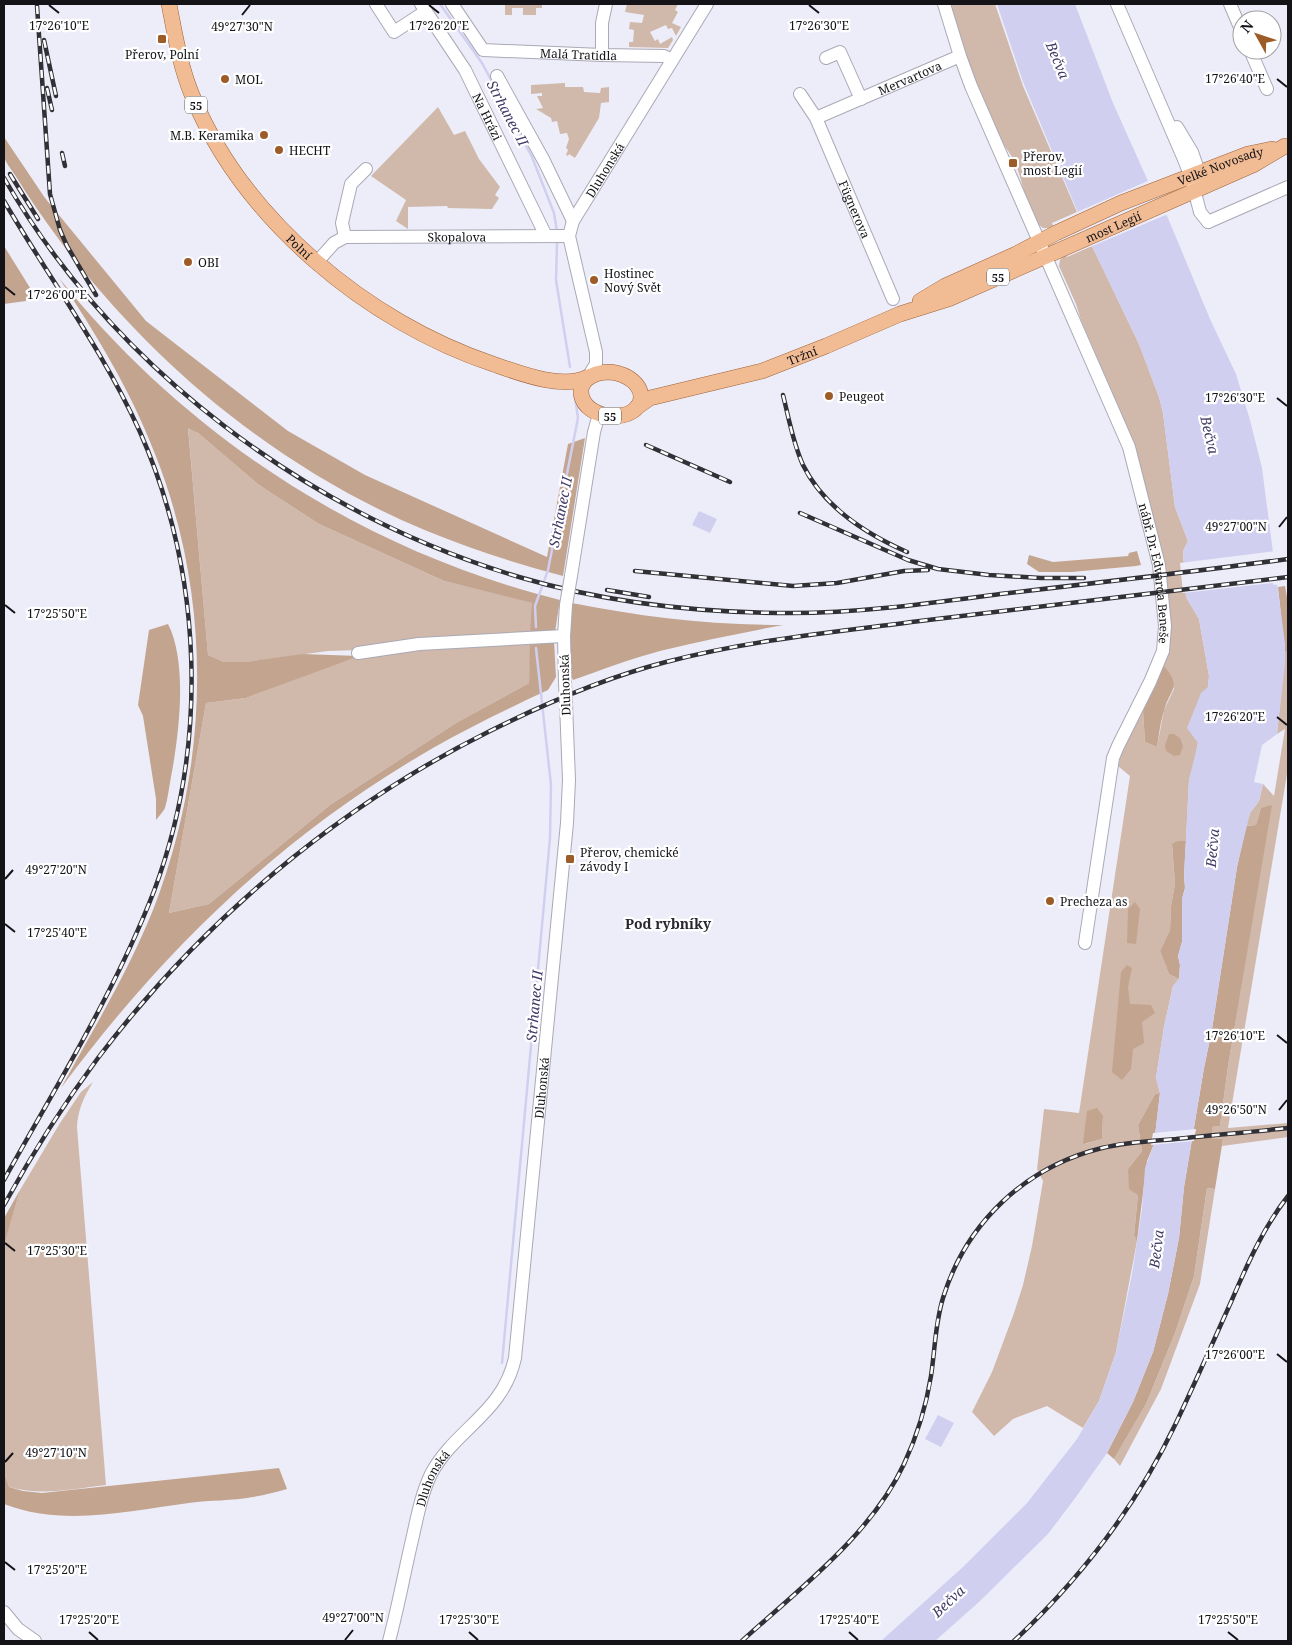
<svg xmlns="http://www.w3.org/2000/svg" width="1292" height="1645" font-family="'Noto Serif',serif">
<rect width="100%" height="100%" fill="#ededfa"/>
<g fill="#d0b9aa" fill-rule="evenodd">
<polygon points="505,4 542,4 542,8 536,8 536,15 523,15 523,8 512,8 512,15 505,15"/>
<polygon points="627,4 678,4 675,10 678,12 672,23 681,27 676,36 672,28 668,29 666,25 650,32 655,41 658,39 660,44 672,37 673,40 668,48 629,47 629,42 633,42 634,30 629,29 630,22 642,23 644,15 625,12"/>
<path d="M 950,4 L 995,4 L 1023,86 L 1077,212 L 1052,223 L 1054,228 L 1043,228 C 1028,219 1023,181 1016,165 C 1011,153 1002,144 997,133 C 978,90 963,48 950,4 Z"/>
<polygon points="565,83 565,87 583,87 584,92 600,93 601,88 609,87 609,102 601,103 599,118 575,158 569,154 568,156 566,155 568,150 566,148 569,139 567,133 560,134 557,121 552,122 551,118 536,109 543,108 537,96 542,96 542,93 531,94 531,85"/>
<polygon points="438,107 454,135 465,131 479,159 500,187 495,195 499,198 492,209 448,208 447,206 408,207 408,229 396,221 406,200 371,176"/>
<path d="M 1092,246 L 1139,344 L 1159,397 L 1163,413 L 1175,507 L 1188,541 L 1183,551 L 1186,597 L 1199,619 L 1209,676 L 1208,687 L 1195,759 L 1189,780 L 1186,841 L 1177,841 L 1172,845 L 1175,884 L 1171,906 L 1170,930 L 1160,951 L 1169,974 L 1179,979 L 1173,986 L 1164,1027 L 1156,1078 L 1160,1093 L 1155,1094 L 1138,1125 L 1142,1151 L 1128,1169 L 1138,1195 L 1134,1235 L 1137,1241 L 1116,1352 L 1099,1401 L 1083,1428 L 1047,1406 L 1013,1419 L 994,1436 L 972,1412 L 992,1372 L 1014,1313 L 1023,1285 L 1032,1246 L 1043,1181 L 1037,1169 L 1044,1109 L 1079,1113 L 1130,776 L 1118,766 L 1125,742 L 1143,711 L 1145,742 L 1157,747 L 1164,710 L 1174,689 L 1163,665 L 1158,537 L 1150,505 L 1130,434 L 1081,320 L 1076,304 L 1059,266 L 1060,260 L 1065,254 L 1067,257 ZM 1103,1116 L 1102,1139 L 1085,1144 Z"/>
<polygon points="188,427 198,433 259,485 319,524 444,581 533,603 529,683 456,723 330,805 209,904 169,913 206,703 246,698 359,655 358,650 328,651 246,662 224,662 208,655"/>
<polygon points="1288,651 1288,768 1228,1128 1288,1123 1288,1137 1222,1146 1223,1139 1211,1139 1212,1127 1220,1126 1228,1066 1249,938 1261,808 1256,825 1246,826 1250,813 1259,801 1263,784 1274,796 1285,729 1277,734 1285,652"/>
<path d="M 93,1082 C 84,1097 78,1109 77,1127 L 106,1485 C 73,1489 42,1496 9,1487 L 4,1472 L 4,1259 L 5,1241 L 20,1190 L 60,1123 L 81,1092 Z"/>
<polygon points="1207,1188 1215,1189 1200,1284 1161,1389 1120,1466 1114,1459 1146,1404 1175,1333 1194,1276"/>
</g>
<g fill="#c3a48f">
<path d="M 4,137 L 45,198 L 146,321 L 288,431 L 365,475 L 547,557 L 568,444 L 585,438 L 563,576 C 517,564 471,549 427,531 C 281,471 154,366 60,241 C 44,219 29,198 15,175 C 11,169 5,162 4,156 C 3,150 4,143 4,137 Z"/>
<polygon points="4,246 32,291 26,301 4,304"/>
<path d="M 59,278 C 187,437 361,550 560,600 L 555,632 L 530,634 L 532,603 L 444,581 L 319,524 L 259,485 L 198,433 L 188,428 L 208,655 L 224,662 L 246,662 L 302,654 L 359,656 L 246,698 L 206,703 L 169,913 L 209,904 L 330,805 L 456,723 L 529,683 L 530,642 L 554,641 L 556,677 L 548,690 C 509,708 470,727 433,748 C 282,835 164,949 61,1088 C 93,1030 128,972 153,910 C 210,764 213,600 155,454 C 131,391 96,334 59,278 Z"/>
<polygon points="1137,551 1141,565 1136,566 1072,572 1039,572 1027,564 1029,555 1053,562 1128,556 1129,553"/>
<polygon points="1285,586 1288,603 1288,651 1285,652 1278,587"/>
<path d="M 572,603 C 642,617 711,625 783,625 C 742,633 700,641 660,651 C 630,659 601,670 573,680 C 564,662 570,623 572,603 Z"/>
<path d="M 168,624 C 188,663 179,735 171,777 C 169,787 168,798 165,808 C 163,812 159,816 156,820 L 156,799 L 143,716 L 138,705 L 149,630 Z"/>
<path d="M 1163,665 C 1183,688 1170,688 1164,711 C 1160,723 1159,736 1157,747 L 1145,742 L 1143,711 Z"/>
<polygon points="1169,734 1174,734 1180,738 1183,746 1180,755 1174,756 1166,751 1165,745"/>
<polygon points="1272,805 1228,1066 1220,1126 1212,1127 1212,1139 1223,1139 1215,1189 1207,1188 1194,1276 1175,1333 1146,1404 1114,1459 1107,1453 1133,1402 1153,1352 1168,1294 1179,1238 1184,1187 1204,1068 1212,1029 1237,867 1246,826 1256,825 1261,808"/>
<polygon points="1177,841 1186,841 1184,875 1185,888 1182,899 1182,942 1178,956 1180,965 1179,979 1169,974 1160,951 1170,930 1171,906 1175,884 1172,844"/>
<polygon points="1135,902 1140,909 1136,944 1127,943 1128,909"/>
<polygon points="1127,965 1132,968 1128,987 1130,1004 1151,1005 1155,1013 1142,1022 1144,1043 1133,1049 1131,1069 1122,1080 1112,1072 1121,972"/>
<polygon points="1160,1093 1154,1144 1147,1161 1137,1241 1134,1235 1138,1195 1129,1189 1128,1169 1142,1151 1138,1125 1155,1094"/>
<polygon points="1097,1108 1103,1116 1102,1139 1084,1144 1083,1143 1087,1111"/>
<polygon points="20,1190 5,1242 4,1259 4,1218"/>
<path d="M 279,1468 L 287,1489 C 276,1492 265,1495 253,1497 C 232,1501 210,1500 189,1503 C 128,1511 63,1527 4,1504 L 4,1472 L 9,1487 L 23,1491 L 42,1493 Z"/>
</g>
<g fill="#d1cff0">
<polygon points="997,4 1075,4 1113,103 1148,181 1168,218 1210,319 1236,374 1250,420 1262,468 1285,644 1285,664 1277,734 1262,745 1254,782 1263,784 1259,801 1250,813 1237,867 1212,1029 1204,1068 1184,1187 1179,1238 1168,1294 1153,1352 1133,1402 1107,1453 1076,1497 1048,1534 979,1602 935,1641 881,1641 964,1566 1027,1503 1077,1439 1099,1401 1116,1352 1132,1274 1142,1209 1145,1168 1154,1144 1160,1093 1156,1078 1164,1027 1173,986 1179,979 1180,965 1178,956 1182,942 1182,899 1185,888 1184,875 1189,780 1198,743 1187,728 1201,693 1208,687 1209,676 1199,619 1186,597 1183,551 1188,541 1175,507 1163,413 1159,397 1139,344 1092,246 1023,82"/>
<polygon points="699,511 717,519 710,533 692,525"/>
<polygon points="938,1415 954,1423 941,1447 925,1439"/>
</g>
<g fill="#ededfa">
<polygon points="1150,180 1168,214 1090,247 1075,213"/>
<polygon points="1276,549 1280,584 1274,585 1273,583 1183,593 1180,563 1275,551"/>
<polygon points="1196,1129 1194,1141 1151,1145 1153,1133"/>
</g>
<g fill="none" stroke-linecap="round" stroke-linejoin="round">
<g stroke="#d1cff0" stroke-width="2.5">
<polyline points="440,4 482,63 532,157 554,213 557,232"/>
<polyline points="557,242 556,280 570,367"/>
<polyline points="536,627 535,606 548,570 578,418 575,397"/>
<polyline points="502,1363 550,838 551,785 536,648"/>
</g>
<g stroke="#aaa9b5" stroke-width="14">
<g id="minor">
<polyline points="376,4 394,32 426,11"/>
<path id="s1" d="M 421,4 L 465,70 L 546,236"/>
<path id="s2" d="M 452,4 L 483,50 L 602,55 L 664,56 L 672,60"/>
<path id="s3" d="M 944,4 L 960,56 L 971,86 L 1129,447 L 1159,565 L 1165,626 L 1163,651 L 1150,682 L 1118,746 L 1113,758 L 1085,943"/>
<polyline points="1117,4 1183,157 1191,177 1200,212 1208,222"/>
<polyline points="1230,4 1242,32"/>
<polyline points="1250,50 1267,89"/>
<polyline points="602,55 602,23 606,4"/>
<polyline points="826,58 840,52 861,99"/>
<polyline points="497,76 544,161 573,221"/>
<path id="s4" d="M 800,94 L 816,118 L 893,299"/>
<path id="s5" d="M 816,118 L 960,56"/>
<polyline points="1177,127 1192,152 1202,181"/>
<polyline points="1208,222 1288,187"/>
<polyline points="345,237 342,223 351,184 366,169"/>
<path id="s6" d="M 317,262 L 334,243 L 345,237 L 569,236"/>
<path id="s7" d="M 588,377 L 596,364 L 596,352 L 569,236 L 573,221 L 707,4"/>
<polyline points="571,576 594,432 599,414"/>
<polyline points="358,653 419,644 564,636"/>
<polyline points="565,683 564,636 566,605"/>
<polyline points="4,1612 18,1629 35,1641"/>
<path id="s8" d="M 389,1641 C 398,1608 404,1574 412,1540 C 417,1518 421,1495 431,1474 C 455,1429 503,1413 515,1358 L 567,823 L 569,780 L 566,704"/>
</g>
</g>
<g stroke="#9e6339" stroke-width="16">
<g id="major">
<path id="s9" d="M 169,4 C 175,35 180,66 192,95 C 243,219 367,322 493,364 C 519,373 562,390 588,377"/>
<path id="s10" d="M 920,301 L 945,286 L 1016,254 L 1056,233 L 1121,203 L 1248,154 L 1272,149"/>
<path d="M 611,372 C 648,377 652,414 616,416 C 576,418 565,372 611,372 Z"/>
<path id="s11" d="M 637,407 L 650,398 L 762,371 L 826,346 L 900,314 L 951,298 L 1253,165 L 1285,146"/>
</g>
</g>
<use href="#minor" stroke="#fff" stroke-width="12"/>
<use href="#major" stroke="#f1bb93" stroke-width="15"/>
<g stroke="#313036" stroke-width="4.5">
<g id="rail">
<polyline points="37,6 50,194 60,230 67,246 96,295"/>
<polyline points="44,40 56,96"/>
<polyline points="47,88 52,110"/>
<polyline points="62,153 65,166"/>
<polyline points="10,174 38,219"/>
<path d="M 4,178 C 114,369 308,514 519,577 C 607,603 700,613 791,613 C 861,613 931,603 1000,594 C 1096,583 1192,572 1288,559"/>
<path d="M 4,201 C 49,278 103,350 140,432 C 203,575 209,744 154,891 C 115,992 56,1086 4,1180"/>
<path d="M 783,395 C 789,419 793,443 803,465 C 823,506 866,534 907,552"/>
<polyline points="646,445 730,482"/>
<polyline points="800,513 908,560 938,569 989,575 1041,578 1084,578"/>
<polyline points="635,571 793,586 837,583 904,571 928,570"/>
<polyline points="607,590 649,597"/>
<path d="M 4,1205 C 32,1154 63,1105 98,1058 C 201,922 337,807 490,731 C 546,703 604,678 666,662 C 749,640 835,632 920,621 C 1043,606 1165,592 1288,577"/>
<path d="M 742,1641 C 799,1589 871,1535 904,1464 C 917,1436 926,1407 931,1376 C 935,1350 935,1324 943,1298 C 966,1223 1025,1167 1102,1148 C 1126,1142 1151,1141 1176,1139 C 1214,1135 1251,1132 1288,1128"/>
<path d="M 1014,1641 C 1080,1579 1137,1505 1176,1423 C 1195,1383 1213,1342 1231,1302 C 1247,1265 1263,1228 1288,1196"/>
</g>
</g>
<use href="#rail" stroke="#fff" stroke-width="2.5" stroke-dasharray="8" stroke-linecap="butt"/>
<g stroke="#aaa9b5" stroke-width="14" stroke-linecap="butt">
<g id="minor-bridge">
<polyline points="566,605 571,576"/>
<polyline points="565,683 566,704"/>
</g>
</g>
<use href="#minor-bridge" stroke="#fff" stroke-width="12"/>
</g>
<path fill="none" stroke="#141318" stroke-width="2" d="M 49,5 L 59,13M 429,5 L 439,13M 809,5 L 819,13M 242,15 L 250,5M 1277,79 L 1287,87M 5,287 L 15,295M 1277,398 L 1287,406M 1279,527 L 1287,517M 5,605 L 15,613M 1277,717 L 1287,725M 5,879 L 13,870M 5,924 L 15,932M 1277,1035 L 1287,1043M 1279,1110 L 1287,1100M 5,1243 L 15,1251M 1277,1354 L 1287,1362M 5,1462 L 13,1453M 5,1562 L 15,1570M 89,1632 L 98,1640M 469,1632 L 478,1640M 849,1632 L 858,1640M 1228,1632 L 1238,1640M 345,1640 L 353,1630"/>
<g fill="#9d5b28" stroke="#fff" stroke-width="2">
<rect x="157" y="34" width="10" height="10" rx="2.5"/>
<circle cx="225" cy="79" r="5"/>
<circle cx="264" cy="135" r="5"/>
<circle cx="279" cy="150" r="5"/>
<rect x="1008" y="158" width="10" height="10" rx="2.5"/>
<circle cx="188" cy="262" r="5"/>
<circle cx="594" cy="280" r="5"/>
<circle cx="829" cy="396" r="5"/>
<rect x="565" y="854" width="10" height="10" rx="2.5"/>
<circle cx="1050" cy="901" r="5"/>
</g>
<g text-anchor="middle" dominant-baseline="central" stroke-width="4.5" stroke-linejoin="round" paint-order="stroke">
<g fill="#fff" stroke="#5a5a5d" stroke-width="1">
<rect x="185" y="96.5" width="22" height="17" rx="4"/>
<rect x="987" y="268.5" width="22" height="17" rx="4"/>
<rect x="599" y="407.5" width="22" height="17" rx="4"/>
</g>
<g font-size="11" font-weight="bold" fill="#141318">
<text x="196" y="105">55</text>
<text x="998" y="277">55</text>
<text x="610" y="416">55</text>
</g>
<g font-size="12" fill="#141318" stroke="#fff" text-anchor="start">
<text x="162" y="54" text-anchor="middle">Přerov, Polní</text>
<text x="235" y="79">MOL</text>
<text x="254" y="135" text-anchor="end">M.B. Keramika</text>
<text x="289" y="150">HECHT</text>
<text x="1023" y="156">Přerov,<tspan x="1023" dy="14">most Legií</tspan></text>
<text x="198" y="262">OBI</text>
<text x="604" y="273">Hostinec<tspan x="604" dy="14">Nový Svět</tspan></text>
<text x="839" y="396">Peugeot</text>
<text x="580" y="852">Přerov, chemické<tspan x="580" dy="14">závody I</tspan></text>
<text x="1060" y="901">Precheza as</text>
</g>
<g font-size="12" fill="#141318" stroke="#fff">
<text stroke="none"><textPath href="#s2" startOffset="151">Malá Tratidla</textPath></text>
<text stroke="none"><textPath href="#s5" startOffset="102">Mervartova</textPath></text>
<text stroke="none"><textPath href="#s1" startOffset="131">Na Hrázi</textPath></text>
<text stroke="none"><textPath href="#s10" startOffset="330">Velké Novosady</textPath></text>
<text stroke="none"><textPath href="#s7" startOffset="222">Dluhonská</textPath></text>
<text stroke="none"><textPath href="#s4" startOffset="128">Fügnerova</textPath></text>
<text stroke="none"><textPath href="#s11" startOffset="511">most Legií</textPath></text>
<text stroke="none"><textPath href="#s6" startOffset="150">Skopalova</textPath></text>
<text stroke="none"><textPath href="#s9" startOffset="281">Polní</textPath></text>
<text stroke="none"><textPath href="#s11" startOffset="174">Tržní</textPath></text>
<text stroke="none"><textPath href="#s3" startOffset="610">nábř. Dr. Edvarda Beneše</textPath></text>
<text transform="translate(565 685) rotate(-92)">Dluhonská</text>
<text stroke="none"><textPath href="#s8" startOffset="589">Dluhonská</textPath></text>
<text stroke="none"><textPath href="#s8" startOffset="169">Dluhonská</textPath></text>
</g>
<g font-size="14" font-style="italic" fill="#413a67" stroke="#fff">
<text transform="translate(1058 60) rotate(67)">Bečva</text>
<text transform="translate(508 113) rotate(62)">Strhanec II</text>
<text transform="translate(1210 435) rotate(77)">Bečva</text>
<text transform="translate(560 512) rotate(-79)">Strhanec II</text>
<text transform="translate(1212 848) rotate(-85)">Bečva</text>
<text transform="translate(534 1006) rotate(-85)">Strhanec II</text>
<text transform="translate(1156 1249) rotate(-83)">Bečva</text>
<text transform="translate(948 1601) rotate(-43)">Bečva</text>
</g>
<g font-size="14" font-weight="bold" fill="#292832" stroke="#fff">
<text x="668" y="923">Pod rybníky</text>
</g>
</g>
<g font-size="12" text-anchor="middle" fill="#141318" stroke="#fff" stroke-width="4.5" stroke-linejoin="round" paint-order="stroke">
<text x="59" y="30">17°26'10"E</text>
<text x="439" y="30">17°26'20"E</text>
<text x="819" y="30">17°26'30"E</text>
<text x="242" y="31">49°27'30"N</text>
<text x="1235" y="83">17°26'40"E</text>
<text x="57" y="299">17°26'00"E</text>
<text x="1235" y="402">17°26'30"E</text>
<text x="1236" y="531">49°27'00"N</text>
<text x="57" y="618">17°25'50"E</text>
<text x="1235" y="721">17°26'20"E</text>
<text x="56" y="874">49°27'20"N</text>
<text x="57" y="937">17°25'40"E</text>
<text x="1235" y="1040">17°26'10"E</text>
<text x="1236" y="1114">49°26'50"N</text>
<text x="57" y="1255">17°25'30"E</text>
<text x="1235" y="1359">17°26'00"E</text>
<text x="56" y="1457">49°27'10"N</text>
<text x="57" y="1574">17°25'20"E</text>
<text x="353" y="1622">49°27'00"N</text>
<text x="89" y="1624">17°25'20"E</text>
<text x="469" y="1624">17°25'30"E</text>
<text x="849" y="1624">17°25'40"E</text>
<text x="1228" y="1624">17°25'50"E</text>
</g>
<rect width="1292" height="1645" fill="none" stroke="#141318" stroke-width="10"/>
<g transform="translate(1257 35) rotate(310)"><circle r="24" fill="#ffffff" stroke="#a1a1a3"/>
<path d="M0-4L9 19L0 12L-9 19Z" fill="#9d5b28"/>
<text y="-8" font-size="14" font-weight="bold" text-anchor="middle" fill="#141318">N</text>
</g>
</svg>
